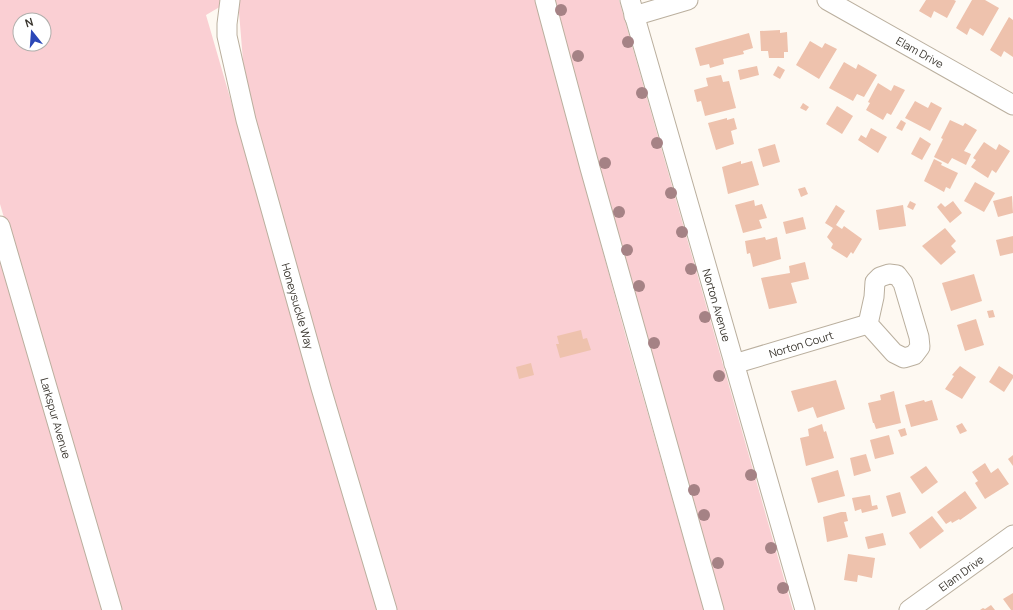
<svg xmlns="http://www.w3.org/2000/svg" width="1013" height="610" font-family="Manrope,sans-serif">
<rect width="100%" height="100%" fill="#fef9f2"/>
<g fill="#facfd3" fill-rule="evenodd">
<path d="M 0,0 L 222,0 L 223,5 L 206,15 L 379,610 L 118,610 L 0,204 ZM 20,20 L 44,20 L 44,44 L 20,44 Z"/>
<polygon points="238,0 535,0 626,337 704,610 394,610 334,404 245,85"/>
<polygon points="551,0 619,0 793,610 722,610"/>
<polygon points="0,254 104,610 0,610"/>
</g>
<g fill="#eec2ad">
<polygon points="926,0 954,0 956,1 947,18 934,11 931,18 919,11"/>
<polygon points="972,0 985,0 999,8 983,36 970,28 967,35 956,28"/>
<polygon points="1009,17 1013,20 1013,57 1004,51 1001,57 990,50"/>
<polygon points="780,30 780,33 787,32 788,52 784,52 784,58 769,58 768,51 761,51 760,31"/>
<polygon points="749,33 753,48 743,51 744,54 723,59 724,64 710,68 709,64 700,66 695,48"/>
<polygon points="810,41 822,48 825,43 837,49 819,79 796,65"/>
<polygon points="844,62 856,69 858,64 877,75 864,97 857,94 853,101 829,88"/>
<polygon points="757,66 759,75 740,80 738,70"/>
<polygon points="778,66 785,70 780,79 773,75"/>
<polygon points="721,75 723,82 729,81 736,108 705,116 701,101 697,102 694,90 708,86 706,78"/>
<polygon points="878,83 891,91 894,85 905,90 891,115 887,113 883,120 866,110 870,103 868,102"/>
<polygon points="915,101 928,108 931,102 942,108 930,131 905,118"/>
<polygon points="803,103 809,107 806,111 800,108"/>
<polygon points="837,106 853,116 842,134 826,124"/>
<polygon points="727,118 727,120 734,118 737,129 731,131 734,144 716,150 708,123"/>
<polygon points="901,120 906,123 902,131 896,128"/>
<polygon points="950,120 963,126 965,123 977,130 964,151 971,154 966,165 952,158 948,164 934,157 943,139 941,138"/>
<polygon points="871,128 887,137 878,153 858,140 861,135 866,138"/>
<polygon points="920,137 931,144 922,160 911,154"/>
<polygon points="984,142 996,150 999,144 1010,151 996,173 992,170 988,178 971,167 976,160 973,158"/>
<polygon points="775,144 780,162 763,167 758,149"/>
<polygon points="934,159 942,163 941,165 958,173 950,189 946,187 944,192 924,181"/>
<polygon points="741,161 741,164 752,161 759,185 728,194 722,167"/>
<polygon points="975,182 995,193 984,212 964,201"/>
<polygon points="805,187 808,194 801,197 798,189"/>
<polygon points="1012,196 1013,213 998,217 993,201"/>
<polygon points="754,200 755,206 762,204 767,218 759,220 762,228 743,233 735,205"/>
<polygon points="910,201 916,204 913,210 907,207"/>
<polygon points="953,201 962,213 950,223 937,207 941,203 945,207"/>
<polygon points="836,205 845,211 836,225 842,229 844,226 862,239 853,254 851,252 847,258 831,248 833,244 827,237 833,228 825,223"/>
<polygon points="903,205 906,226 879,230 876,210"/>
<polygon points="803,217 806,229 786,234 783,222"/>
<polygon points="945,228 956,241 951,246 956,252 941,265 922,246"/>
<polygon points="1013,236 1013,253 1000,256 996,240"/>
<polygon points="765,237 766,240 777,237 781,259 753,267 750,253 747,254 745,241"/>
<polygon points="805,262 809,279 791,283 797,303 769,309 761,278 790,273 789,266"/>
<polygon points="974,274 982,301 951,311 942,283"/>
<polygon points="993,310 995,317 989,318 987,311"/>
<polygon points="976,319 984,345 965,351 957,325"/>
<polygon points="581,330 583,339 587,338 591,350 560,358 556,344 559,344 557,336"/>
<polygon points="531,363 534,375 519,379 516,367"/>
<polygon points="960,366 976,377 962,399 945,389 954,376 952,375"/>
<polygon points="999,366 1013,375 1013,378 1004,392 989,382"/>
<polygon points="836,380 845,409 817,418 813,407 798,412 791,391"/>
<polygon points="894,391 901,423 876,429 874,423 873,423 868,403 881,400 880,395"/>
<polygon points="924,400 925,402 932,400 938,420 911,427 905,405"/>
<polygon points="962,423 967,431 960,434 956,426"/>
<polygon points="822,424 824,432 826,431 834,458 806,466 800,438 809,436 808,429"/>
<polygon points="905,428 907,435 901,437 898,430"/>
<polygon points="889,435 894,454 875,459 870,440"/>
<polygon points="866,454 871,471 854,476 850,458"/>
<polygon points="1013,455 1013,466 1008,459"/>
<polygon points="985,463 991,473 998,468 1009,484 985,499 975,483 978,481 972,472"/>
<polygon points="926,466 938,482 922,494 910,477"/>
<polygon points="838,470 845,496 818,503 811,478"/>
<polygon points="965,491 977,508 960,520 959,519 952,523 951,521 946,524 937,512"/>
<polygon points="900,492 906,513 892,517 886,496"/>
<polygon points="870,495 872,506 877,505 878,509 862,513 861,509 855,511 852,498"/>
<polygon points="841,512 846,512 848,521 844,522 848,537 827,542 823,517"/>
<polygon points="932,516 944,531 920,549 909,533"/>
<polygon points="883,533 886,545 868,549 865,537"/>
<polygon points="848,554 875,558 872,578 858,575 857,582 844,580"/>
<polygon points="1013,593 1013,610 1011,610 1003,599"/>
<polygon points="991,605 995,610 980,610 983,608 985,609"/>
</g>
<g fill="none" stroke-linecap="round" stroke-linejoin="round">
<g stroke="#baaf9e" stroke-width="21">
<g id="minor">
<polyline points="230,0 227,24 227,36 246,120 321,388 387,610"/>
<polyline points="545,0 590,168 714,610"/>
<polyline points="630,0 805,610"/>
<polyline points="827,0 1013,105"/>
<polyline points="634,16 688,0"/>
<polyline points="0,226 112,610"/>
<polygon points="889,274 897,275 903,283 919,337 920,347 914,355 904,358 894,353 868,324 874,297 875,282 880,277"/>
<polyline points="734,364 868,324"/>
<polyline points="909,610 1013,535"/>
</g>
</g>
<use href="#minor" stroke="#fff" stroke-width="19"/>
</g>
<g fill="#a58285">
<circle cx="561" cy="10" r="6"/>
<circle cx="628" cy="42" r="6"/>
<circle cx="578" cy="56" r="6"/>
<circle cx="642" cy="93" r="6"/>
<circle cx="657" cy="143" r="6"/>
<circle cx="605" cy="163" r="6"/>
<circle cx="671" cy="193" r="6"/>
<circle cx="619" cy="212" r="6"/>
<circle cx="682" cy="232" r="6"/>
<circle cx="627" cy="250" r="6"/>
<circle cx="691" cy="269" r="6"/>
<circle cx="639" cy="286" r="6"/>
<circle cx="705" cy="317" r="6"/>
<circle cx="654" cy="343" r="6"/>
<circle cx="719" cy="376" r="6"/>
<circle cx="751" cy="475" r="6"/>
<circle cx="694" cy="490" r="6"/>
<circle cx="704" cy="515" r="6"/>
<circle cx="771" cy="548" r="6"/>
<circle cx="718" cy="563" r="6"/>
<circle cx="783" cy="588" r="6"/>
</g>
<g text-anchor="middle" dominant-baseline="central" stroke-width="3" stroke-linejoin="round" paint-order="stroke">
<g font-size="11" fill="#3a362f" stroke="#fff">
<text transform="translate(920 52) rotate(29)">Elam Drive</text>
<text transform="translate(717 305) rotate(74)">Norton Avenue</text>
<text transform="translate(298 306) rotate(74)">Honeysuckle Way</text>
<text transform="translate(801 344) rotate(-17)">Norton Court</text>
<text transform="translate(56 418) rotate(74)">Larkspur Avenue</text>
<text transform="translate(961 573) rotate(-36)">Elam Drive</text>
</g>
</g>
<g transform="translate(32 32) rotate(343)"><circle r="19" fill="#ffffff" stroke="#b0afac"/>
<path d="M0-3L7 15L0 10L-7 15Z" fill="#2b47b7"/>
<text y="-6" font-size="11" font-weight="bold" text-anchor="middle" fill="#3a362f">N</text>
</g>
</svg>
